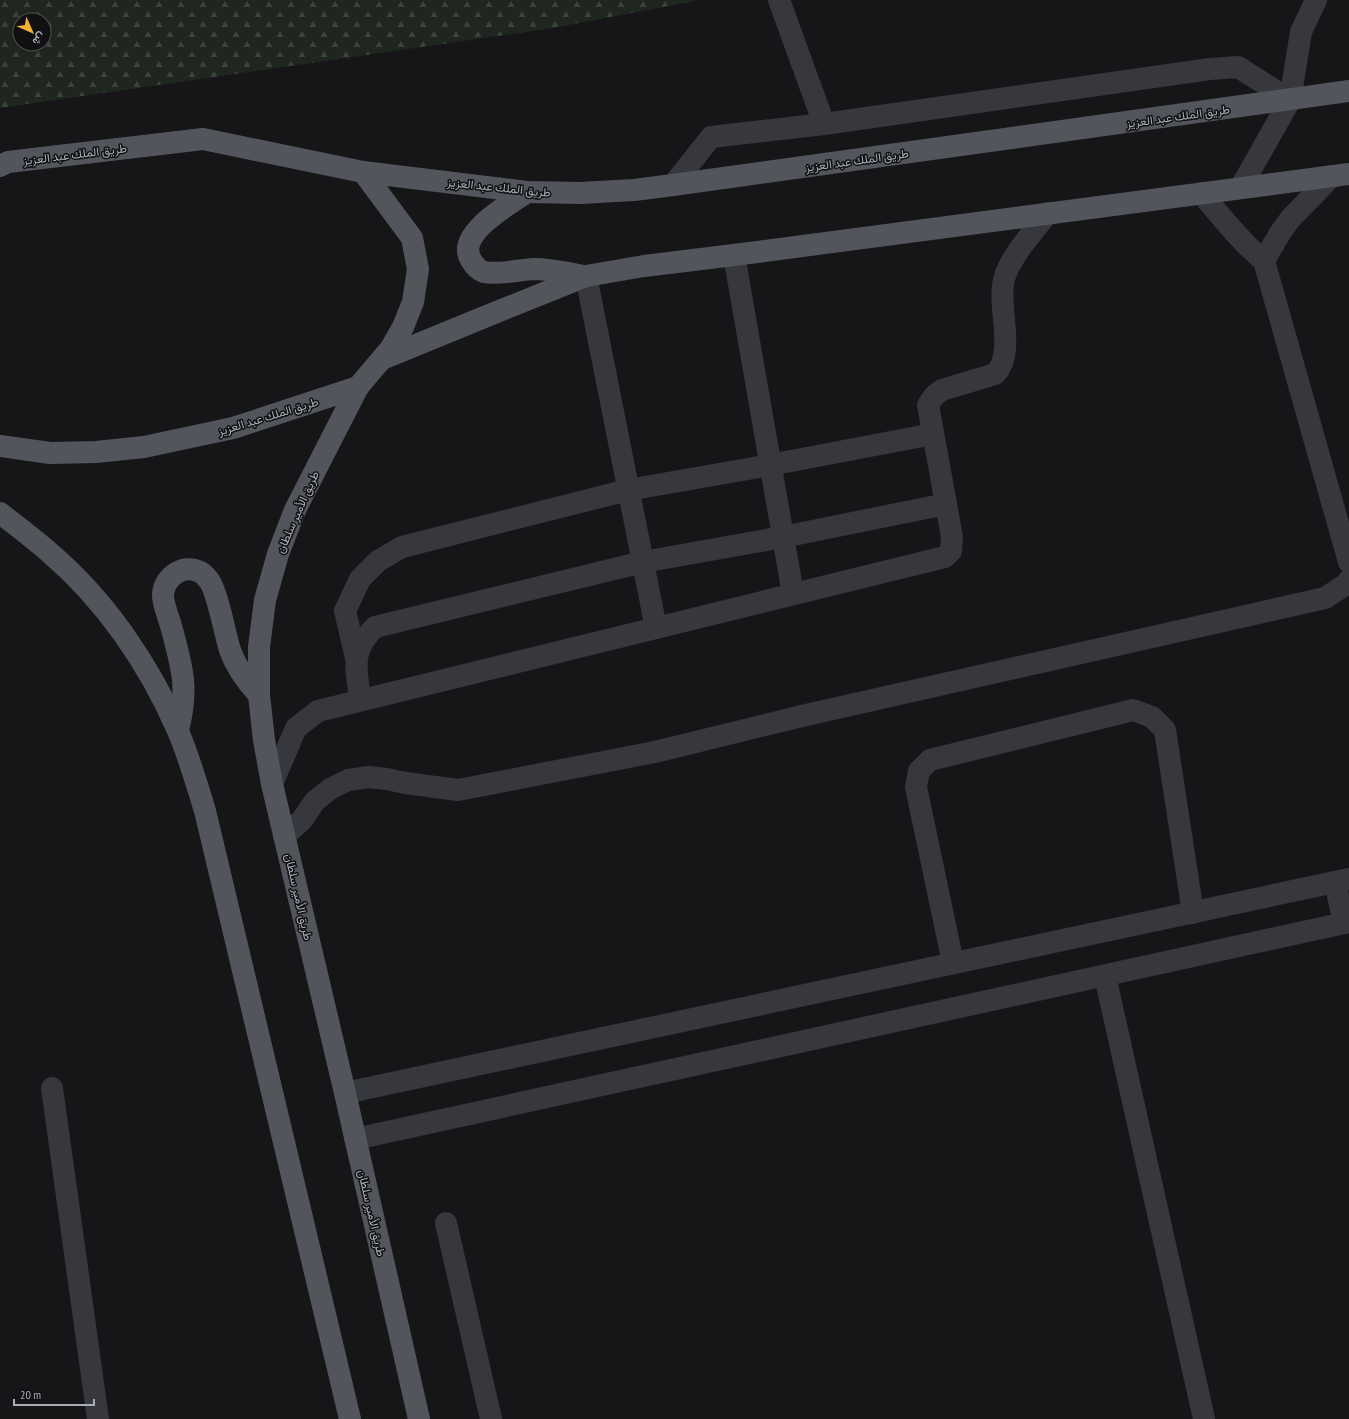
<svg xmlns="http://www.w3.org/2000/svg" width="1349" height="1419" font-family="'PT Sans Narrow',Vazirmatn,sans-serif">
<defs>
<pattern id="forest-firs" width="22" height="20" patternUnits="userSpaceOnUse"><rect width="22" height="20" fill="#1e261f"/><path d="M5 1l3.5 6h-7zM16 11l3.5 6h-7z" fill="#3c433d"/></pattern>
</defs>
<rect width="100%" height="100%" fill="#161618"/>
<path fill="url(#forest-firs)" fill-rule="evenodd" d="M 0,0 L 700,0 L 553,28 L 0,108 ZM 20,20 L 44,20 L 44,44 L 20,44 Z"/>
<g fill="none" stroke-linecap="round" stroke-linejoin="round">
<g stroke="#37383d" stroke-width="22">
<polyline points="779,0 824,124"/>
<polyline points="673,185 711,137 824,124 1210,69 1238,67 1290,100"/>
<polyline points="1241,187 1290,100 1301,32 1316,0"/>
<path d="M 1201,193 C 1221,216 1240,241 1264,261 L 1349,562"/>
<polyline points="734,255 793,594"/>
<polyline points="1264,261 1280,233 1291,218 1332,176"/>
<polyline points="586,276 656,628"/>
<polyline points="356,658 345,611 360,579 378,561 402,547 628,490 770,465 933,434"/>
<path d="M 360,700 C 357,668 349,653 375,627 L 643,562 L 783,537 L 946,504"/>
<path d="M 272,784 L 296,728 L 318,711 L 945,557 L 951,551 L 952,537 L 928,405 L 934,396 L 942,390 L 995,374 C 1015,355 999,310 1003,285 C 1005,262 1034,231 1048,213"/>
<polyline points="284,836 302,820 315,801 330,789 348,780 369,777 387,779 405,783 458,790 655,752 806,715 1325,598 1348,583 1349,580"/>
<polyline points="1335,882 1344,923"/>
<polyline points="953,963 916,787 919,771 930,760 1133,710 1152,717 1165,730 1193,913"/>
<polyline points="1105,976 1204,1419"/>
<polyline points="52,1088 98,1419"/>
<polyline points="345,1093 1349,879"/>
<polyline points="355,1139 1349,922"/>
<polyline points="446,1223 491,1419"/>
</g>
<g stroke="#53555c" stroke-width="22">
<polyline points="0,166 8,162 203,139 363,172 527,192 580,193 634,190 673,185 1349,91"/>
<path d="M 527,192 C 510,204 455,234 471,260 C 474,265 478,270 484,272 C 498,275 518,270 533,269 C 550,269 568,273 584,276"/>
<polyline points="382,359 482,318 586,276 644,266 734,255 1349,174"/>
<polyline points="358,387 295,510 278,554 265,600 259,647 259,695 264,740 272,784 345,1093 419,1419"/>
<polyline points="0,446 50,453 96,452 144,447 233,428 358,387 391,348 403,327 413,302 418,269 412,238 363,172"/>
<path d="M 0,513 C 17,526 34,539 50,553 C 105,600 149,664 178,731 C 189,757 197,784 205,811 L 350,1419"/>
<path d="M 178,730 C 189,688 182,667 171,626 C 169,618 162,602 163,594 C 165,577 183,563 200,572 C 203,573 205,576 207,578 C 217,587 225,635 230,650 C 236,667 246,681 259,695"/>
</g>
</g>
<g text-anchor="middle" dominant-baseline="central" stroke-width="3" stroke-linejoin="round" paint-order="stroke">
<g font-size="12" fill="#a8adb8" stroke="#111113">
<text transform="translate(1178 116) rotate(-8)">طريق الملك عبد العزيز</text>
<text transform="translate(75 154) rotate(-7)">طريق الملك عبد العزيز</text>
<text transform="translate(857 160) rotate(-8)">طريق الملك عبد العزيز</text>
<text transform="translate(499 187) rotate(6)">طريق الملك عبد العزيز</text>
<text transform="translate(268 416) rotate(-17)">طريق الملك عبد العزيز</text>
<text transform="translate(297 512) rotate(-66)">طريق الأمير سلطان</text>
<text transform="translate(299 897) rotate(77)">طريق الأمير سلطان</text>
<text transform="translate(372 1213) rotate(77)">طريق الأمير سلطان</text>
</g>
</g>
<g transform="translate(32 32) rotate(135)"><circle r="19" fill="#111113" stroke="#4d4f55"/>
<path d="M0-3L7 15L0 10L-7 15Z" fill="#f2b134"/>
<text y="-6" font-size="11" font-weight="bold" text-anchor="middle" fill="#a8adb8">ش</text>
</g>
<path d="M14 1399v6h80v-6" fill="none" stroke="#a8adb8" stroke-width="2"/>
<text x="20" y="1399" font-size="12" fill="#a8adb8" stroke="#111113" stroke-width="3" paint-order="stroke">20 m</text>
</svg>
